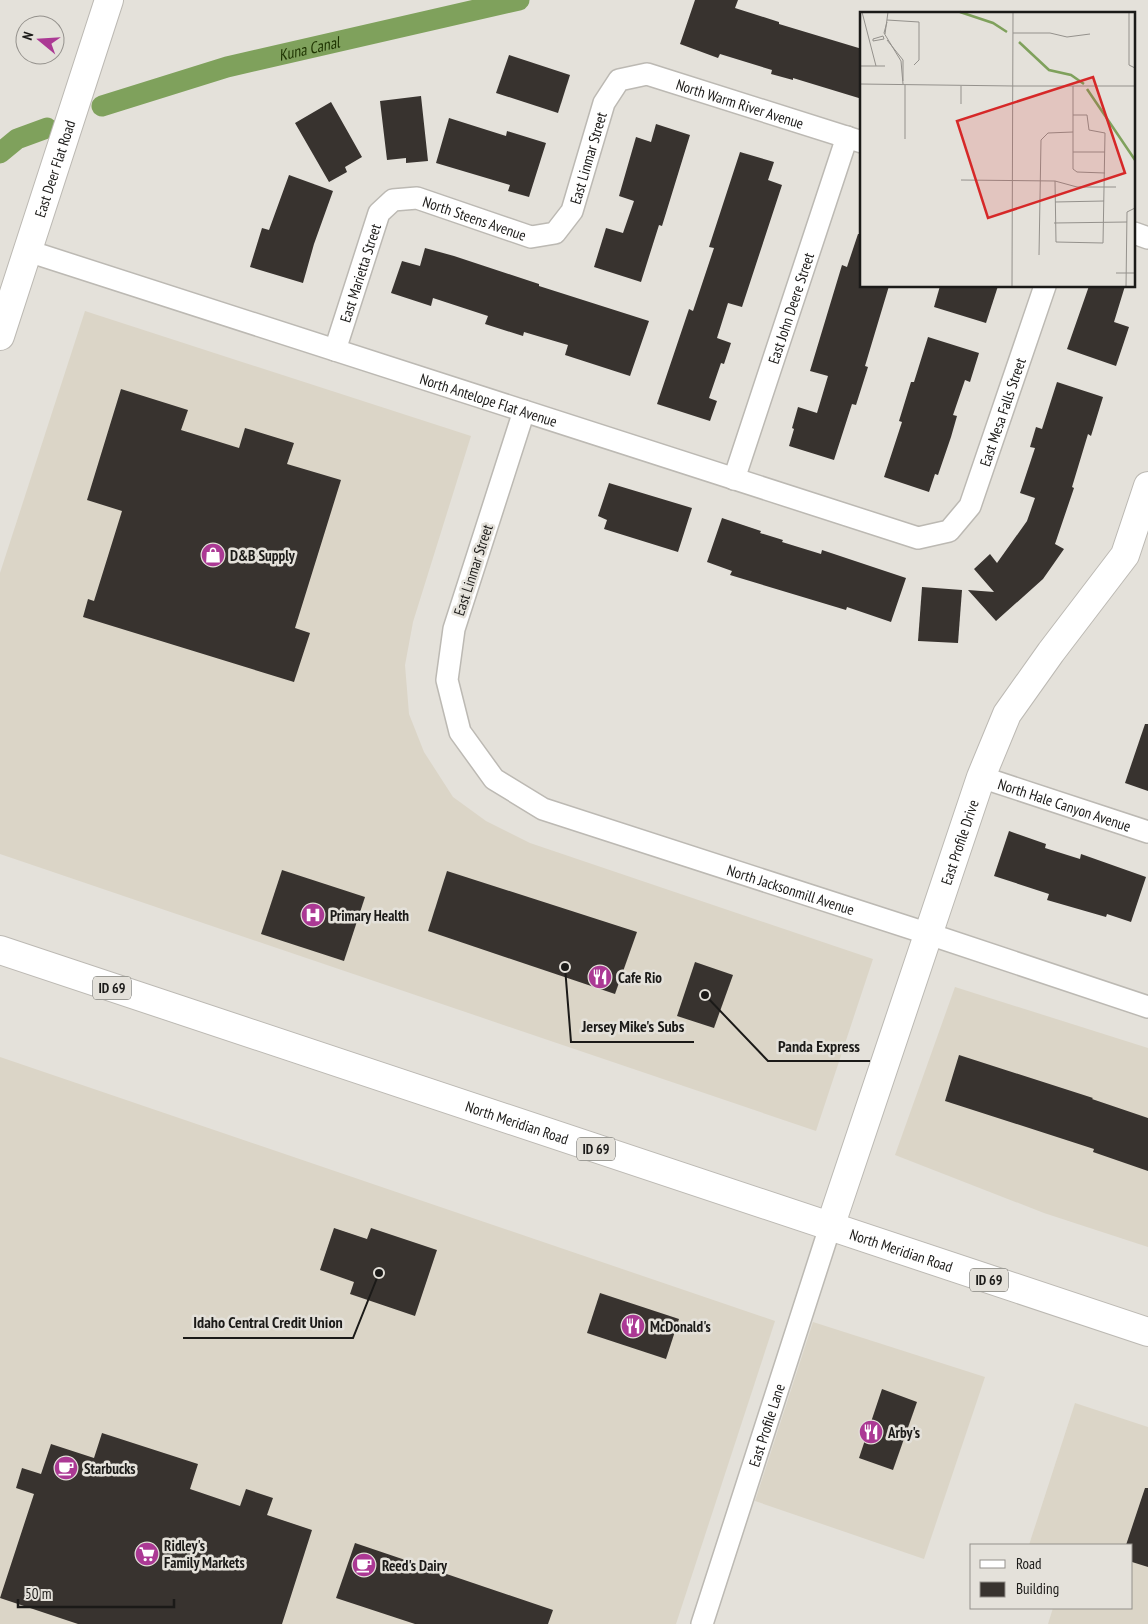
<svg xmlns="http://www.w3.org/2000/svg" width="1148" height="1624" font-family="'PT Sans Narrow',sans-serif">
<rect width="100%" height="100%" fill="#e4e1da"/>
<g fill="#dbd5c7">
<polygon points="85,311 471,436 413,622 405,665 409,714 424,752 453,797 486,821 530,843 873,959 816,1131 0,854 0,573"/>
<polygon points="955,987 1148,1048 1148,1247 1044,1213 895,1155"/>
<polygon points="0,1057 775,1321 676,1624 0,1624"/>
<polygon points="813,1322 985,1377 924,1559 755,1501"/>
<polygon points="1075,1403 1148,1427 1148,1624 1048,1624 1053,1608 1132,1608 1132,1545 1029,1545"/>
</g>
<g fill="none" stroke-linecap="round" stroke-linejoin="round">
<g stroke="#7fa15c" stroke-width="21">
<path id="s1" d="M 102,106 L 227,67 L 519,0"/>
<polyline points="0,153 17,139 47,128"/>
</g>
</g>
<g fill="#38332f">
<polygon points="695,0 738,0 735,8 779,22 779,24 862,49 862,99 793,78 793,80 771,74 772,70 720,54 718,58 680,44"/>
<polygon points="509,55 570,75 558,113 496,93"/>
<polygon points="421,96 428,161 406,163 406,158 387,160 380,101"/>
<polygon points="331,102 362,157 345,167 347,172 329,182 295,123"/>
<polygon points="449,118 506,136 507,131 546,143 529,197 508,191 510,185 436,163"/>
<polygon points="656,124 690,135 662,226 659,225 641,282 594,267 606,228 623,233 634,201 619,196 636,137 651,142"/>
<polygon points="740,152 774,162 768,180 782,185 742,307 728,303 717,338 731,343 724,364 721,363 709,398 717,401 710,421 657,404 689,309 693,311 714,248 709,247"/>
<polygon points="289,175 333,191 314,244 303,283 250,267 262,228 269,230"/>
<polygon points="858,234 862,234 862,286 889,286 865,366 868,367 856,405 852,404 834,460 789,446 794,429 792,428 798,407 817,413 828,376 810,371 842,265 847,267"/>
<polygon points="425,248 454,256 539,284 539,286 649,321 630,376 565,355 568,345 524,332 523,336 485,324 488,316 433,298 431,306 391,293 402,261 420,266"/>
<polygon points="940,286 998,286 986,323 934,307"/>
<polygon points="1089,286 1125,286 1114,322 1129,327 1116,366 1067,349"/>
<polygon points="928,337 979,353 970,382 965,380 953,415 957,416 951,437 938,475 935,474 929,492 884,477 902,422 899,421 911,382 914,382"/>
<polygon points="1057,382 1103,397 1091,436 1088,434 1072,487 1074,488 1055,544 1064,549 1043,579 996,621 968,590 994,592 974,569 990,554 997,563 1027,521 1035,498 1020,493 1035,448 1030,447 1036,427 1042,429"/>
<polygon points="121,389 188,410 181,430 239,448 245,428 294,443 287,464 341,480 295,628 310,633 294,682 83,617 88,599 94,601 122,511 87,500"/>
<polygon points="609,483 692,508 678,552 604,529 607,520 598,516"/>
<polygon points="722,518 761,531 760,533 783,540 782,542 821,554 822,550 906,578 891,622 847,607 846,610 730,575 732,571 707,562"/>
<polygon points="922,587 962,590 958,643 918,641"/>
<polygon points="1145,724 1148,724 1148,791 1125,783"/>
<polygon points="1009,831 1046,844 1045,848 1080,859 1081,854 1146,877 1131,922 1107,914 1106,917 1047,900 1049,894 994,876"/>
<polygon points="282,870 365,897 344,961 261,934"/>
<polygon points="447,871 637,932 615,994 428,931"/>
<polygon points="695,962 733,975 714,1028 677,1016"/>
<polygon points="959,1055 1093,1098 1092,1099 1148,1118 1148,1171 1093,1152 1094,1149 945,1101"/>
<polygon points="334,1228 367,1239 371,1228 437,1250 415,1316 350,1294 354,1282 320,1270"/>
<polygon points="600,1293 679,1319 666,1359 587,1333"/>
<polygon points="882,1389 917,1402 893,1470 859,1458"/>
<polygon points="102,1433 198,1464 190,1489 240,1506 246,1489 273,1498 267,1515 312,1530 282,1624 78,1624 0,1598 34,1494 16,1488 22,1468 41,1474 51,1444 94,1458"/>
<polygon points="1145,1488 1148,1488 1148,1567 1132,1562 1132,1545 1126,1545"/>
<polygon points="355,1543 553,1610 548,1624 415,1624 336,1598"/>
</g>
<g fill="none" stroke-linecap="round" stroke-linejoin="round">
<g stroke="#bcb9b3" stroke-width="24">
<g id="minor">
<polyline points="1134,233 1148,238"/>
<path id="s2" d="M 28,251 L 918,538 L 949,531 L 970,506 L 1045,286"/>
<path id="s3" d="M 335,350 L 379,213 L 393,200 L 417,198 L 531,237 L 555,233 L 572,211 L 604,103 L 619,80 L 647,74 L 862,142"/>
<path id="s4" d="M 524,411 L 454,629 L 447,680 L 460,732 L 494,779 L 543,809 L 929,934 L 1148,1007"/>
<path id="s5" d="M 734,479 L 847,137"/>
<path id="s6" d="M 981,777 L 1148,832"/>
<path id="s7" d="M 702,1624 L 830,1227"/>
</g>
</g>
<g stroke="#bcb9b3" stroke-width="30">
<g id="tertiary">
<path id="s8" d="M 0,336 L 109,0"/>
<path id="s9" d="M 830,1227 L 981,777 L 1007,714 L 1051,652 L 1125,555 L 1148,486"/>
</g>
</g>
<g stroke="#bcb9b3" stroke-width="30">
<g id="primary">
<path id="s10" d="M 0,950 L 1148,1332"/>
</g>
</g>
<use href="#minor" stroke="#fff" stroke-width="21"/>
<use href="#tertiary" stroke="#fff" stroke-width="28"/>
<use href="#primary" stroke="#fff" stroke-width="28"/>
</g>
<defs>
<g id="shop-disc" transform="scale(1.25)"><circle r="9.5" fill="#ab3994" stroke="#e4e1da"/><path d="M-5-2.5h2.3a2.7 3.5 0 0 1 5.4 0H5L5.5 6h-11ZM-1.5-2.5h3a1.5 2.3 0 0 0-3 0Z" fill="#fff"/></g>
<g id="hospital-disc" transform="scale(1.25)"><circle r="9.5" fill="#ab3994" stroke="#e4e1da"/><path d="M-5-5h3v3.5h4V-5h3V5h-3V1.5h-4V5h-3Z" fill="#fff"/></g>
<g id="restaurant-disc" transform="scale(1.25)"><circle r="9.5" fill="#ab3994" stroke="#e4e1da"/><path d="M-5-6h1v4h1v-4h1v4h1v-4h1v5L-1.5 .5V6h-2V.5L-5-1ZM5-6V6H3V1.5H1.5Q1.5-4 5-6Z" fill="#fff"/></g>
<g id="cafe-disc" transform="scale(1.25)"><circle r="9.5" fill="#ab3994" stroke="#e4e1da"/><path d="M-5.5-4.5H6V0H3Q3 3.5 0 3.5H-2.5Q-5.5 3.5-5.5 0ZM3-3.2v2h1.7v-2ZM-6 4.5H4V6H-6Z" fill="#fff"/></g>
<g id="supermarket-disc" transform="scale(1.25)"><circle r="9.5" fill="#ab3994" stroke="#e4e1da"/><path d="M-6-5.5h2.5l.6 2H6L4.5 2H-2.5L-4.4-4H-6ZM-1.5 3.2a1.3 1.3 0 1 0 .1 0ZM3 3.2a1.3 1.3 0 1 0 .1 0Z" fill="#fff"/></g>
</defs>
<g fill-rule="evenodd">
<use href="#shop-disc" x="213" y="555"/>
<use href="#hospital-disc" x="313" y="915"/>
<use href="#restaurant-disc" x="600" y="977"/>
<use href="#restaurant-disc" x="633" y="1326"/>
<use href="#restaurant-disc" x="871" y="1432"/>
<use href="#cafe-disc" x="66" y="1468"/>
<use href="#supermarket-disc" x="147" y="1554"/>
<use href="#cafe-disc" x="364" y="1565"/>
</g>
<g text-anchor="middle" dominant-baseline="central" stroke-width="5" stroke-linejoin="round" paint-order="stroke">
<g fill="#e4e1da" stroke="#575652" stroke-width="1">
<rect x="93" y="976.5" width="38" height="23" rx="4"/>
<rect x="577" y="1137.5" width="38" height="23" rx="4"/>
<rect x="970" y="1268.5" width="38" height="23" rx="4"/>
</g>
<g font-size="14" font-weight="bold" fill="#1b1a18">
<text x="112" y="988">ID 69</text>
<text x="596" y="1149">ID 69</text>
<text x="989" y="1280">ID 69</text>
</g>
<g font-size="15" fill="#1b1a18" stroke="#e4e1da">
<text stroke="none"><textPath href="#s3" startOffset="626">North Warm River Avenue</textPath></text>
<text stroke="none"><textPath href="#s3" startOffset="415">East Linmar Street</textPath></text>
<text stroke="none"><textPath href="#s8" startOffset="176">East Deer Flat Road</textPath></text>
<text stroke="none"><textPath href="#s3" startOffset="248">North Steens Avenue</textPath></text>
<text stroke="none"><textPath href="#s3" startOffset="81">East Marietta Street</textPath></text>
<text stroke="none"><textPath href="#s5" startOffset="180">East John Deere Street</textPath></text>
<text stroke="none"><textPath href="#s2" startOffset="484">North Antelope Flat Avenue</textPath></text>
<text stroke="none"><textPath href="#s2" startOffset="1099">East Mesa Falls Street</textPath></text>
<text transform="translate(473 570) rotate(-72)">East Linmar Street</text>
<text stroke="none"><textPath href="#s6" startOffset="88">North Hale Canyon Avenue</textPath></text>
<text stroke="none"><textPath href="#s9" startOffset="406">East Profile Drive</textPath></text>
<text stroke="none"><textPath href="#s4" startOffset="710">North Jacksonmill Avenue</textPath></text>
<text stroke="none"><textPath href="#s10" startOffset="545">North Meridian Road</textPath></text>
<text stroke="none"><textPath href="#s10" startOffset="950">North Meridian Road</textPath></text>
<text stroke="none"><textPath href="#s7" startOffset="209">East Profile Lane</textPath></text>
</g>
<g font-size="15" font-weight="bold" fill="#1b1a18" stroke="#e4e1da" text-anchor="start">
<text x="230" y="555">D&amp;B Supply</text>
<text x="330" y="915">Primary Health</text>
<text x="618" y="977">Cafe Rio</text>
<text x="650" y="1326">McDonald's</text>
<text x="888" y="1432">Arby's</text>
<text x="84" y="1468">Starbucks</text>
<text x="164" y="1545">Ridley's<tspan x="164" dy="17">Family Markets</tspan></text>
<text x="382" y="1565">Reed's Dairy</text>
</g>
<g font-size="16" font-style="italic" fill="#1e3300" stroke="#e4e1da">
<text stroke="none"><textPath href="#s1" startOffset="215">Kuna Canal</textPath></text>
</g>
</g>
<g transform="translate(860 12)">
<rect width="275" height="275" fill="#e4e1da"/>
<path fill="none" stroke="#7fa15c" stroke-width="2.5" d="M 100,0 L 133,11 L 147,20M 159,30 L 189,58 L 211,63 L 224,72M 227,77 L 275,148"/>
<path fill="none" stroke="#94918c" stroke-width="1" d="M 2,0 L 16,54M 269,0 L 269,53 L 275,56M 27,8 L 59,10 L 59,48 L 54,53M 27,10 L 24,21 L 41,49 L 43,72M 153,21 L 190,21 L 207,25 L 230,22M 25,22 L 28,0M 23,24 L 24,27 L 13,29 L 13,27 ZM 27,28 L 43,48 L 43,69M 0,54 L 25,54M 0,72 L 154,74M 154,74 L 275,74M 213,74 L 213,157 L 217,160 L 245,161M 101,92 L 101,74M 45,127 L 45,73M 213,140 L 245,140M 101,168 L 195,169 L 217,175 L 256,175M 195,169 L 196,230 L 243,231 L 245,121 L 229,118 L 227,103 L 213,103M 195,190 L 244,189M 194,211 L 267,210M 179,243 L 181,128 L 188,121 L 213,120M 256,261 L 275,261M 152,275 L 153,0M 266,275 L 267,200 L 275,196"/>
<path fill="#d62828" fill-opacity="0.15" stroke="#d62828" stroke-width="2.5" d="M 233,65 L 265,161 L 128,206 L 97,109 Z"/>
<rect width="275" height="275" fill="none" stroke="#1b1a18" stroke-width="2.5"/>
</g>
<path fill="none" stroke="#1b1a18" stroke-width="2" d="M565 967L571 1042H694M705 995L768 1061H870M379 1273L353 1338H183"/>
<g fill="#1b1a18" stroke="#e4e1da" stroke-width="2">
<circle cx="565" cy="967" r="5"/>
<circle cx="705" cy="995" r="5"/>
<circle cx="379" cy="1273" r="5"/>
</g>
<g font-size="16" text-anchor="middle" font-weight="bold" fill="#1b1a18" stroke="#e4e1da" stroke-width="5" stroke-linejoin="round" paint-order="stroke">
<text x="633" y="1032">Jersey Mike's Subs</text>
<text x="819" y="1052">Panda Express</text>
<text x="268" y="1328">Idaho Central Credit Union</text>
</g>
<rect x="970" y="1544" width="162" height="65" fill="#e4e1da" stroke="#94918c"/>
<rect x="980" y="1560" width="25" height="8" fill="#ffffff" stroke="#94918c"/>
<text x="1016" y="1569" font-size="15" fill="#1b1a18">Road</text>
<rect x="980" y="1582" width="25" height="15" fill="#38332f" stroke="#94918c"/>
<text x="1016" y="1594" font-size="15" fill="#1b1a18">Building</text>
<g transform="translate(40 40) rotate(288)"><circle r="24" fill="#e4e1da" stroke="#94918c"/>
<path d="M0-4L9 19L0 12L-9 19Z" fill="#ab3994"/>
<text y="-8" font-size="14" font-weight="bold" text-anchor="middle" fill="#1b1a18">N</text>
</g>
<path d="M18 1599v8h156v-8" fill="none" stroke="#1b1a18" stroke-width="2.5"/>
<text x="25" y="1599" font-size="15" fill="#1b1a18" stroke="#e4e1da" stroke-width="4" paint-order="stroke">50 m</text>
</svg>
